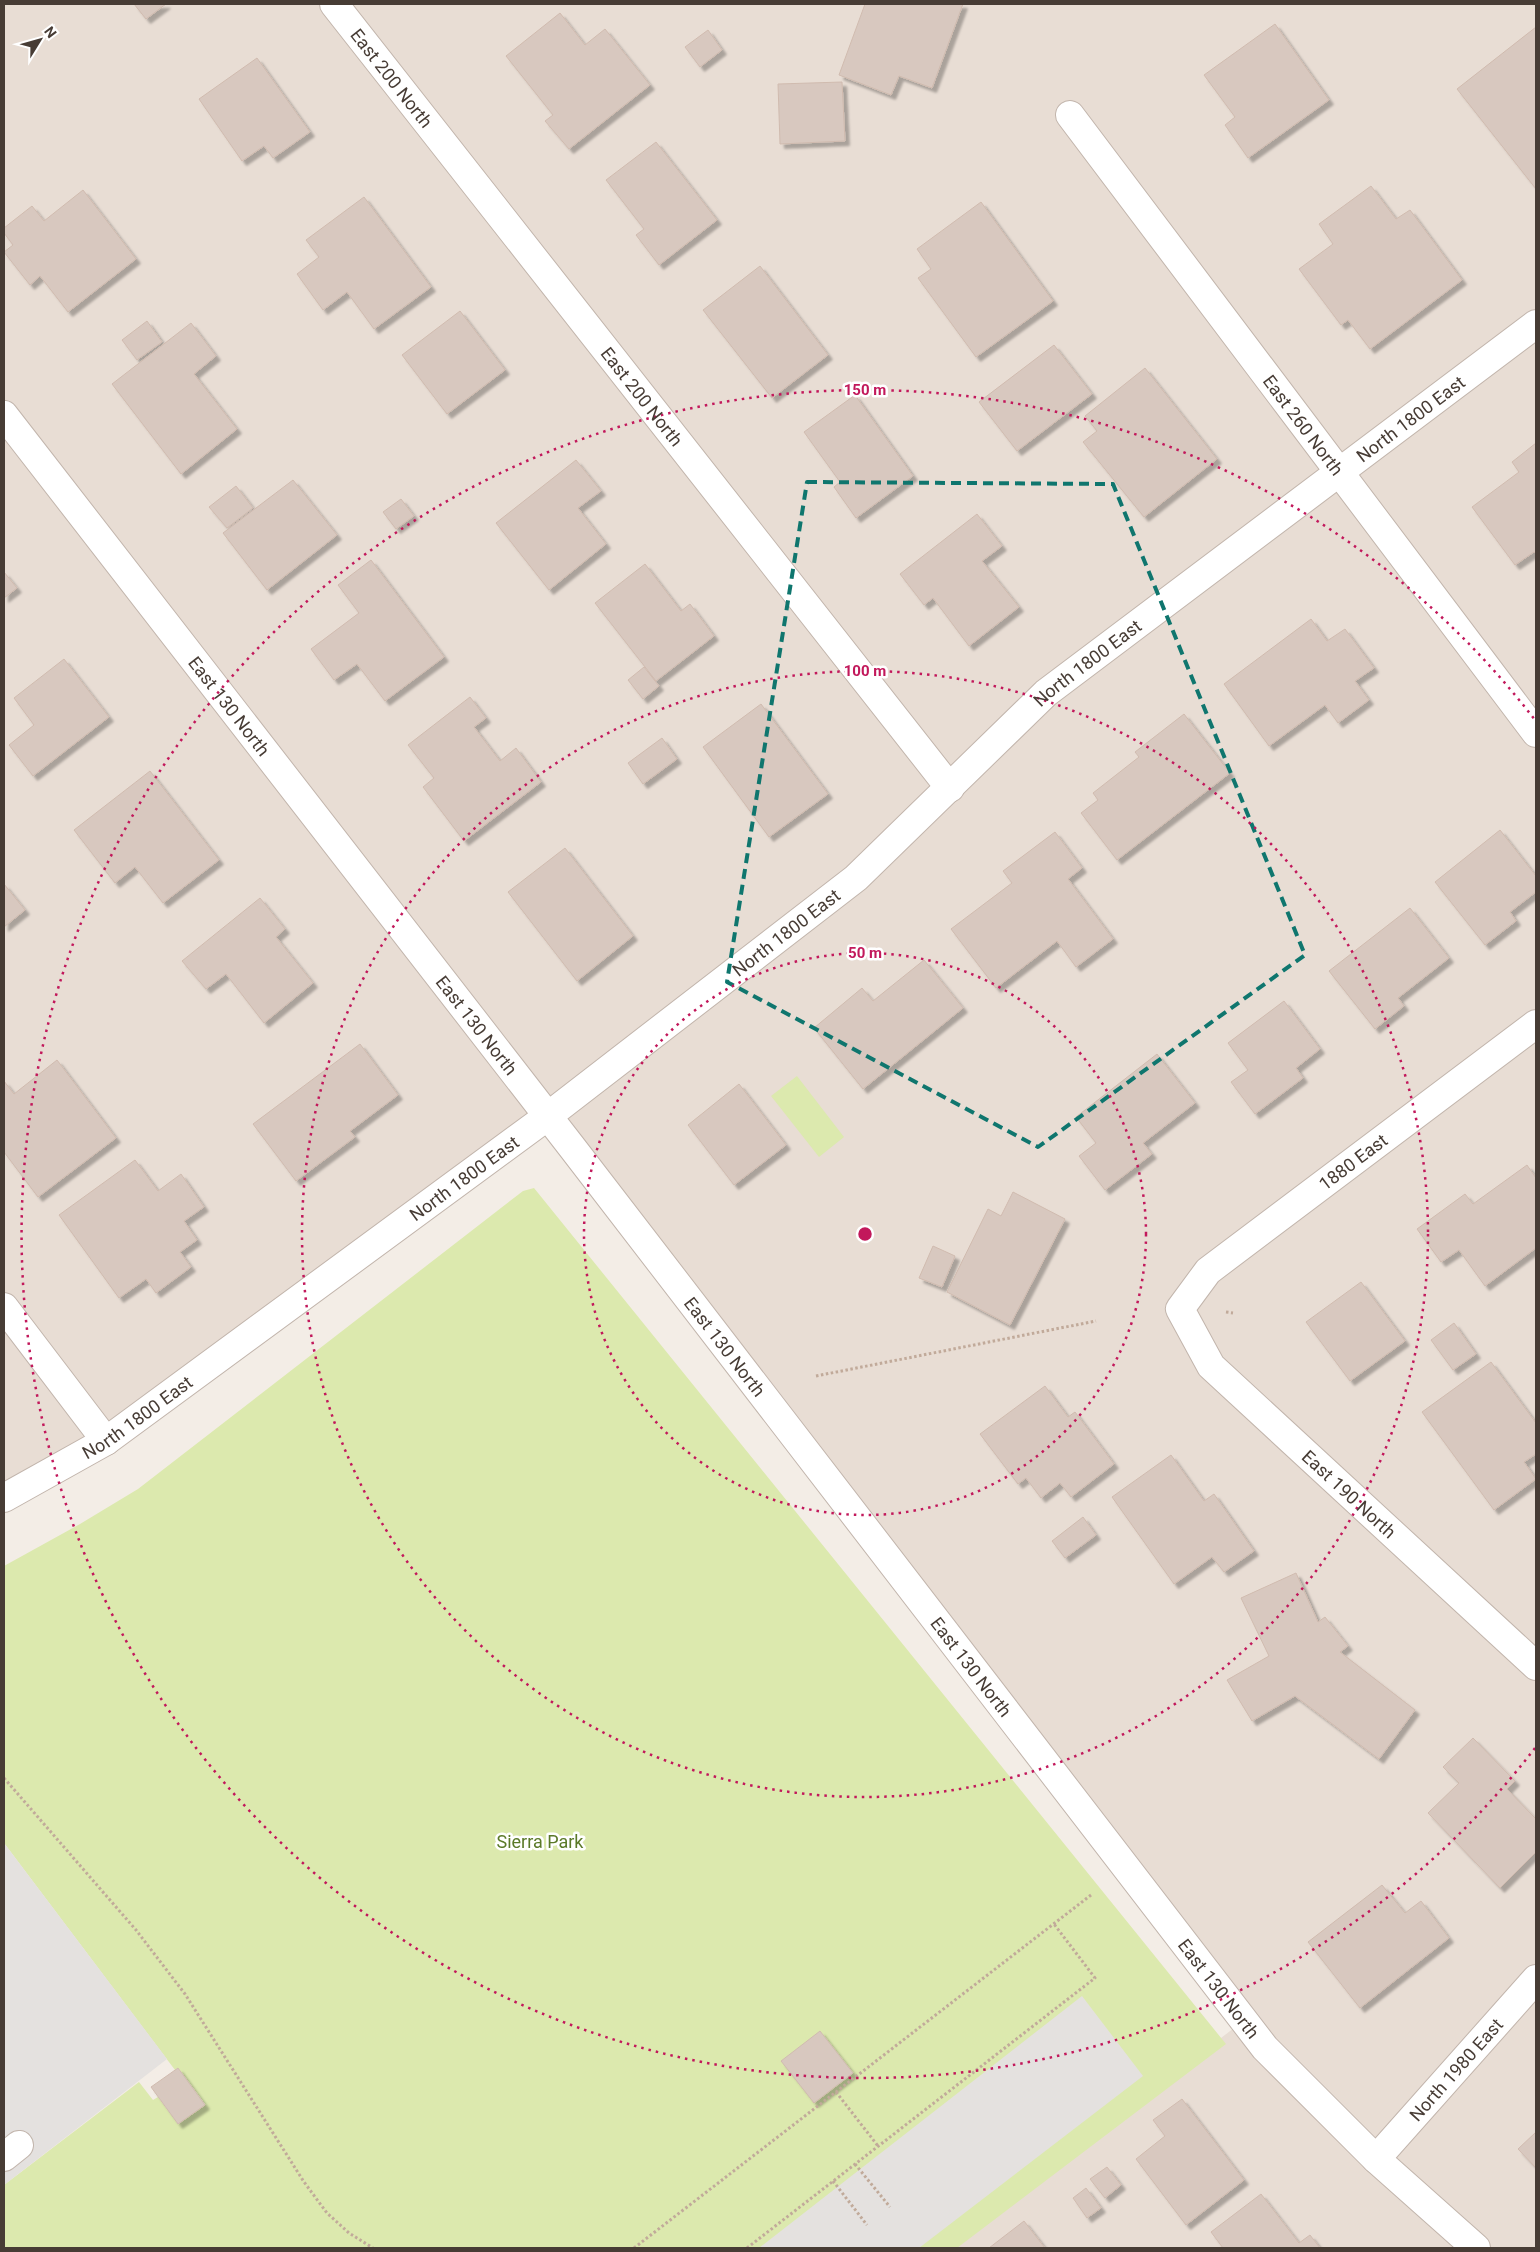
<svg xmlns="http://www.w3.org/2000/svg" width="1540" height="2252" font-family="Roboto,sans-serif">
<defs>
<filter id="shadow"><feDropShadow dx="4.5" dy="4.5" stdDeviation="1" flood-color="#0004"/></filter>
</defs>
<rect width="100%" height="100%" fill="#f3ede6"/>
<polygon fill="#e8ddd4" points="4,4 1536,4 1536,2248 949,2248 1243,2021 548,1117 4,1496"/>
<g fill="#dce9ae">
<polygon points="797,1076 844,1137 819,1157 771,1096"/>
<polygon points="534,1188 1226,2044 957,2248 4,2248 4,2185 139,2082 153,2100 158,2097 178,2124 205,2104 178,2068 175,2070 4,1843 4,1566 80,1524 138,1489 523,1191"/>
</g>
<g fill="#e4e1df">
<polygon points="4,1843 167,2059 4,2185"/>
<polygon points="1082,1996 1143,2076 919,2248 759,2248"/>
</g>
<g fill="#d8c8bf" stroke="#d0bbaf" filter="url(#shadow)">
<polygon points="134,4 166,4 146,19"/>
<polygon points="865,4 963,4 932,88 899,76 891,95 839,75"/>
<polygon points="560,13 585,45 605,29 650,85 569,149 545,121 553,115 506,56"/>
<polygon points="1275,24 1329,100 1248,158 1225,125 1235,117 1204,75"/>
<polygon points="1536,27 1536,189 1457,89"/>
<polygon points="708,30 722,50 700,67 685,47"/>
<polygon points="257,58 310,132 273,158 264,146 242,161 199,99"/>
<polygon points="842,82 845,141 780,144 778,84"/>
<polygon points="656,142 717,220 659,265 636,235 644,229 606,180"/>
<polygon points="1371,186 1396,219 1410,210 1462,280 1370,349 1348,320 1341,325 1299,269 1333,244 1319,224"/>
<polygon points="83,190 136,259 68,312 40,276 30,285 4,252 13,245 4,233 4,228 32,206 44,221"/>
<polygon points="364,197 431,287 374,329 347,292 323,310 297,274 319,257 306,240"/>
<polygon points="981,202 1053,301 976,357 918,278 931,269 917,249"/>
<polygon points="760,266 828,355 772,398 703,310"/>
<polygon points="460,311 505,370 447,414 402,355"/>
<polygon points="147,321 162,342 137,360 122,340"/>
<polygon points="191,323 216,356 194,374 237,429 181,474 112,384"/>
<polygon points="1054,345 1092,394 1017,451 979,402"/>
<polygon points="1145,368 1217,459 1144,517 1083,442 1097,431 1085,416"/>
<polygon points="855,395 913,476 856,518 834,487 840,482 804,432"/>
<polygon points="1536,443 1536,554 1534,552 1515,565 1472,507 1519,472 1512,462"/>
<polygon points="576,460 601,491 578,508 606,544 549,590 496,523"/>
<polygon points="293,480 337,535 267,590 223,533"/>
<polygon points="236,486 253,508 227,528 209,507"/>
<polygon points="401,499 414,516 396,529 383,512"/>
<polygon points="977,514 1002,546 982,561 1019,607 969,646 933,598 924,605 900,574"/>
<polygon points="371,560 444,657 385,701 357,664 334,680 311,649 359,613 338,585"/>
<polygon points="645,564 681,611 690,604 714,636 656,681 595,603"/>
<polygon points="4,572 17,588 4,598"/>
<polygon points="1311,619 1327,641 1345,629 1374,668 1355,681 1369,700 1338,723 1325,705 1269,746 1224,684"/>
<polygon points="64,659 109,717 33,776 9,745 34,725 14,698"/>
<polygon points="644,667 659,686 643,699 628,680"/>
<polygon points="470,697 486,718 474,727 500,761 516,748 541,782 464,841 423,787 434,778 408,745"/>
<polygon points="761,704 828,794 769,837 703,747"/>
<polygon points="1184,714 1230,773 1117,860 1081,813 1098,800 1093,793 1139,757 1135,752"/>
<polygon points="662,738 677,759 643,784 628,763"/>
<polygon points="150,771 219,860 163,903 135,867 115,883 74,830"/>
<polygon points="1500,830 1536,876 1536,892 1510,912 1516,921 1485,945 1435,882"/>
<polygon points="1055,832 1082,868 1068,879 1113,939 1076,967 1057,941 996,988 951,929 1012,883 1003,871"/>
<polygon points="565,848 633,936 577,981 508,892"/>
<polygon points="4,884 25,910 4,927"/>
<polygon points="260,898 285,929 276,937 313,983 264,1023 226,974 206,989 182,961"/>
<polygon points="1410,908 1449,958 1398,998 1404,1006 1375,1029 1329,971"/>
<polygon points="924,960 963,1008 863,1089 814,1028 862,988 873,1001"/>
<polygon points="1284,1001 1320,1049 1296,1068 1303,1078 1255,1114 1231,1082 1248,1070 1228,1043"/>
<polygon points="360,1044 398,1095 350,1131 355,1137 296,1181 253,1124"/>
<polygon points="1157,1054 1195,1103 1143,1143 1152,1154 1105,1190 1079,1156 1096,1143 1076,1117"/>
<polygon points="57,1060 116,1138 38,1197 4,1152 4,1081 14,1094"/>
<polygon points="739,1084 786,1145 734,1185 688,1125"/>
<polygon points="135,1160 158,1191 181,1174 204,1207 184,1221 197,1240 180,1252 191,1267 156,1293 146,1279 119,1298 59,1215"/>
<polygon points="1527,1165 1536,1178 1536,1248 1485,1286 1459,1250 1441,1262 1417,1229 1465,1194 1473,1204"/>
<polygon points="1013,1192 1065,1219 1010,1325 947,1292 988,1209 1001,1216"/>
<polygon points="933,1246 955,1256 942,1287 919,1278"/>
<polygon points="1361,1282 1405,1341 1350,1381 1306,1322"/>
<polygon points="1454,1323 1476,1354 1453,1370 1431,1340"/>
<polygon points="1491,1362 1536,1423 1536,1454 1524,1462 1536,1479 1494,1510 1422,1412"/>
<polygon points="1045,1386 1068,1417 1075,1412 1114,1464 1071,1497 1060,1483 1041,1498 1026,1478 1018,1484 980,1434"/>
<polygon points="1171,1455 1204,1501 1214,1494 1254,1551 1224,1572 1212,1557 1174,1584 1112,1497"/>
<polygon points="1083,1517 1096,1535 1065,1558 1052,1541"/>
<polygon points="1296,1573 1318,1622 1325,1617 1348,1646 1340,1652 1415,1710 1379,1759 1295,1696 1252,1721 1227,1680 1269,1656 1241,1598"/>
<polygon points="1473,1738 1515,1781 1507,1789 1536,1819 1536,1852 1500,1888 1428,1813 1459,1783 1443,1767"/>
<polygon points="1382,1885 1405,1913 1421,1901 1449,1938 1360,2008 1308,1942"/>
<polygon points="820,2031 853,2073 814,2103 781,2061"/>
<polygon points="178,2068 205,2105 178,2124 151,2087"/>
<polygon points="1182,2099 1244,2180 1186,2225 1136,2159 1165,2136 1153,2120"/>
<polygon points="1536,2132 1536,2168 1518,2149"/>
<polygon points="1107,2167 1121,2185 1105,2198 1090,2179"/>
<polygon points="1086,2188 1101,2208 1087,2218 1073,2198"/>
<polygon points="1261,2194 1299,2243 1310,2235 1320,2248 1223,2248 1211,2232"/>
<polygon points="1024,2221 1045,2248 989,2248"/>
</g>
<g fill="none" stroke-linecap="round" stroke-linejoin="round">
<g stroke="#c2b5ac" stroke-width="30">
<g id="minor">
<path id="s1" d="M 334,4 L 950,788"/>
<path id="s2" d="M 1070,115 L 1536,733"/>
<path id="s3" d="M 4,415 L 571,1146 L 1265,2048 L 1376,2159 L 1476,2248"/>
<path id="s4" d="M 1536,1024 L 1208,1271 L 1180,1309 L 1211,1366 L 1536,1666"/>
<polyline points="4,1307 106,1441"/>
<path id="s5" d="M 4,1498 L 106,1441 L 548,1116 L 856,878 L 1046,693 L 1536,324"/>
<polyline points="4,2157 19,2145"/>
<path id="s6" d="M 1376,2159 L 1536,1979"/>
</g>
</g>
<g stroke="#c1aa9a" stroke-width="3" stroke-dasharray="2.5 2.5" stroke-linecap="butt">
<polyline points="1226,1312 1233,1313"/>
<polyline points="816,1376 1096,1321"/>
<polyline points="4,1778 136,1930 185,1994 304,2182 327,2213 349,2233 373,2248"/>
<polyline points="836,2092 878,2146"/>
<polyline points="855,2164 890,2207"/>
<polyline points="833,2181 867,2225"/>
<polyline points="634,2248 1091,1895"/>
<polyline points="747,2248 1095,1978 1054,1924"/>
</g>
<use href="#minor" stroke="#fff" stroke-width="28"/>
</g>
<path fill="none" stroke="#0f766e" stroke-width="4" stroke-dasharray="10 6" stroke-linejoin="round" d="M 807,482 L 1113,484 L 1305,955 L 1038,1147 L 727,982 Z"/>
<g fill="none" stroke="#c2185b" stroke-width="2.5" stroke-dasharray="2.5 5">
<circle cx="865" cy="1234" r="281"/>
<circle cx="865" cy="1234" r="563"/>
<path d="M1535 1748A844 844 0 1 1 1535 720"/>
</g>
<g text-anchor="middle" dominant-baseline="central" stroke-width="5" stroke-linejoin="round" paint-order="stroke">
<g font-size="18" fill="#473c35" stroke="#fff">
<text stroke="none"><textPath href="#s1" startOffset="94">East 200 North</textPath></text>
<text stroke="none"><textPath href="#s1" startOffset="499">East 200 North</textPath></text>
<text stroke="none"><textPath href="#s5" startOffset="1776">North 1800 East</textPath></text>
<text stroke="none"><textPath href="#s2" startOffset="388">East 260 North</textPath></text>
<text stroke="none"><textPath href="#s5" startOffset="1371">North 1800 East</textPath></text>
<text stroke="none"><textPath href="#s3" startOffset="368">East 130 North</textPath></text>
<text stroke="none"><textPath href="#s5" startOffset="966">North 1800 East</textPath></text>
<text stroke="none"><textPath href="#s3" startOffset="772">East 130 North</textPath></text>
<text transform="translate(1353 1162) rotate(-37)">1880 East</text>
<text stroke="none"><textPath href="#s5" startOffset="561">North 1800 East</textPath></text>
<text stroke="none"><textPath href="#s3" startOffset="1178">East 130 North</textPath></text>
<text stroke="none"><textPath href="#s5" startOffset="156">North 1800 East</textPath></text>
<text stroke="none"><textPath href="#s4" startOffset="711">East 190 North</textPath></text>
<text stroke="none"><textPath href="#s3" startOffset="1582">East 130 North</textPath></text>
<text stroke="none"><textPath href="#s3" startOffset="1988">East 130 North</textPath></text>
<text stroke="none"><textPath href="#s6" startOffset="120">North 1980 East</textPath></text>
</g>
<g font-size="18" fill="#5a7928" stroke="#fff">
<text x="540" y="1841">Sierra Park</text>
</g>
</g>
<circle cx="865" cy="1234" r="8" fill="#c2185b" stroke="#fff" stroke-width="2.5"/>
<g font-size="15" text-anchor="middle" font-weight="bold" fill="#c2185b" stroke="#fff" stroke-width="5" stroke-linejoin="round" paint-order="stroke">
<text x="865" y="395">150 m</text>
<text x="865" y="676">100 m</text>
<text x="865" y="958">50 m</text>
</g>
<rect width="1540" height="2252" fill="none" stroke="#473c35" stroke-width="10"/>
<g transform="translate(40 40) rotate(53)" stroke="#ffffff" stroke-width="4" paint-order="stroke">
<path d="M0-4L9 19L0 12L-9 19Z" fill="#473c35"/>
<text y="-8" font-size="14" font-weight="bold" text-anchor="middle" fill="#473c35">N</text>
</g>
</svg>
